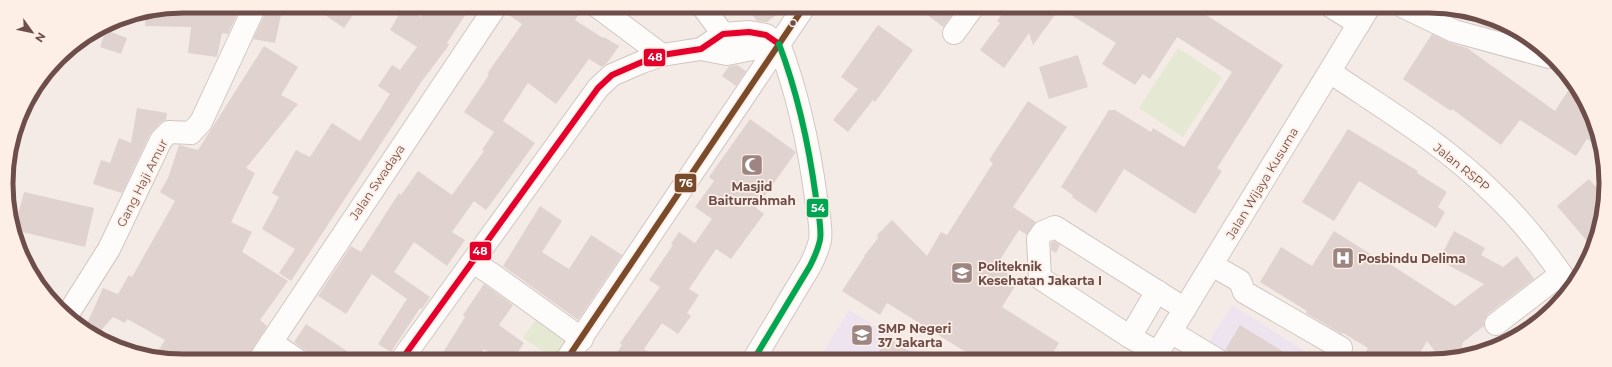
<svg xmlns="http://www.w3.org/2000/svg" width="1612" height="367" font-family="Montserrat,sans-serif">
<rect width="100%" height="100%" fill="#f4ebe6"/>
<polygon fill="#eddcd4" points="1474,15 1517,30 1537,47 1471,21"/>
<g fill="#ede4ef">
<polygon points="1232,305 1319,360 1198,359"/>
<polygon points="849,310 930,359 819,359"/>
</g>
<g fill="#e5e8d2">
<polygon points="1178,48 1222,77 1183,137 1139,108"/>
<polygon points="539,315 570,337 555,359 523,338"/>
</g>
<g fill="#e0d2cf">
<polygon points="184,6 241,6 228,34 222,33 217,57 188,53 191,27 145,26 146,14"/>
<polygon points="312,6 359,6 344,28"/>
<polygon points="404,6 421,17 428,6 471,6 447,43 449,45 422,81 291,281 279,273 295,249 262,229 279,197 272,193 296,150 310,157 332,123 360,141 390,94 378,86 392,65 400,70 417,47 390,30"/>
<polygon points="508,6 584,6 575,20 603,38 604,37 619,46 607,63 602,67 589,59 556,104 528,83 503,121 535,143 514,172 486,210 474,201 452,232 465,240 447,266 414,242 394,272 430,297 422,309 420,308 391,352 378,344 407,299 372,274 346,314 318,296 351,246 361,252 399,193 401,195 418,171 452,195 484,151 482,150 494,132 464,112 489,75 487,74 522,24 506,13"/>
<polygon points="746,7 787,7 767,22 757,21"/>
<polygon points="917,7 958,7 943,27"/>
<polygon points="1007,7 1194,7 1283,65 1217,168 1222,171 1195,214 1124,169 1096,213 1072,197 1073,195 1061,187 1109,110 1115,110 1151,132 1153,128 1184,147 1232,72 1177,37 1150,79 1143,74 1135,85 1102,64 1116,43 1060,8 1033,45 1029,33 1004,68 980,50 1000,23 997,21"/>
<polygon points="1450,8 1461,11 1457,19 1446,14"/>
<polygon points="266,12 281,15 275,43 253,39"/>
<polygon points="878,25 913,50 875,102 873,100 848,132 833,120 858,89 841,77"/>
<polygon points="106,30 127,38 121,54 100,47"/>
<polygon points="1432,34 1451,43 1467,48 1555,111 1573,83 1600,138 1601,148 1587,139 1576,156 1520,120 1501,145 1452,109 1451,111 1403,79"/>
<polygon points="264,46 298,67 281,95 298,104 246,168 255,173 231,222 252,232 242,252 288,281 260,320 267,326 246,359 160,359 154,357 165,340 127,319 125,323 113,317 95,337 85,328 103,288 118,294 129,275 132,277 175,201 160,192 168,178 179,145 198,150"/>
<polygon points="1078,55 1088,87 1049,99 1039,67"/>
<polygon points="737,65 746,71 736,86 722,76 729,66"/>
<polygon points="1028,101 1067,127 1013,207 1036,222 1027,235 1019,230 996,266 1019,280 1002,307 1059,343 1049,359 977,359 887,303 880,315 842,291 865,256 864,256 878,238 877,235 892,220 927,256 941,232 947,235 993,163 989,160"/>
<polygon points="137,108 167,113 166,120 160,123 150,134 122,193 93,184 101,160 110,163 119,138 131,143"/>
<polygon points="750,119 796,152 756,208 764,214 731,259 716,249 689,289 699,295 687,313 691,316 678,334 662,323 644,349 659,359 612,359 622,345 620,343 660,287 649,280 673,245 671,244 679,232 695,243 712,219 695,207 714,181 709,177"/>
<polygon points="1348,129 1418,171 1417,173 1447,192 1438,207 1445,212 1436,228 1359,181 1334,221 1302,202"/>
<polygon points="1589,179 1604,196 1604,207 1592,247 1557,206"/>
<polygon points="24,192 94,208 85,247 14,230"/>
<polygon points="540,206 562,221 542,252 569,269 591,235 622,255 578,320 503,266"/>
<polygon points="1334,231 1375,257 1376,255 1455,306 1484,284 1444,263 1445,261 1440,258 1454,231 1485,248 1481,255 1503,267 1517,256 1534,279 1488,314 1484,320 1484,326 1462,343 1463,345 1461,346 1467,355 1451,360 1442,360 1427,341 1416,360 1361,360 1368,348 1343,333 1342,334 1306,313 1307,311 1260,282 1281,247 1312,266"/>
<polygon points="1054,241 1060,245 1056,253 1051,250 1051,243"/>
<polygon points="484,284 513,305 499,325 524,343 513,359 498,359 484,349 477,359 439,359 465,317 463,315"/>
<polygon points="306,324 359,359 317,359 294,342"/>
<polygon points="1240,325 1297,360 1240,360 1225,350"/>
<polygon points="888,338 922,359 874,359"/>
</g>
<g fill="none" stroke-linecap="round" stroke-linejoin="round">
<g stroke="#d2c6c2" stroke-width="24">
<g id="minor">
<polyline points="598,7 662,55"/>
<polyline points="703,7 723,34"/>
<polyline points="1332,7 1359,24"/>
<polyline points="1404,7 1454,31 1549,57"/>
<polyline points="954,33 973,7"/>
<polyline points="701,49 727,54 779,44"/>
<path d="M 1330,72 C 1386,110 1445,145 1493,193 C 1522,220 1548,254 1570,287"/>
<polyline points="473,262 493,275 582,339"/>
<polyline points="1212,265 1240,281 1244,292 1341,348"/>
<polyline points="68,314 109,249 161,140 169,132 191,133 201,122 255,6"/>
<polyline points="1496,324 1561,274"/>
<polyline points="1171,332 1216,359"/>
<polyline points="1130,337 1157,291"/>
<polyline points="271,342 296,359"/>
<polyline points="1158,353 1130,337 1040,278 1038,239 1043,232 1055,227 1185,309"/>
<polyline points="260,359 496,6"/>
<polyline points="402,359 598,88 612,75 642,62 662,55 701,49 723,34 749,32 766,35 779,44"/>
<polyline points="567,359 804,7"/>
<path d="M 754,359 L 810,266 C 814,258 818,250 820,240 C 822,229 818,210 816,198 C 809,146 798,94 779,44"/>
<polyline points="1154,359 1369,7"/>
</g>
</g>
<use href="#minor" stroke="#fdfcfb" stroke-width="22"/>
<g stroke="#fdeee6" stroke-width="9">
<polyline id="bus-1" points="402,359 598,88 612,75 642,62 662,55 701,49 723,34 749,32 766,35 779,44"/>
</g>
<g stroke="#fdeee6" stroke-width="9">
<polyline id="bus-2" points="567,359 804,7"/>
</g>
<g stroke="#fdeee6" stroke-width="9">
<path id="bus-3" d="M 754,359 L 810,266 C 814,258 818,250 820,240 C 822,229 818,210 816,198 C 809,146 798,94 779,44"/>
</g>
<use href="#bus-1" stroke="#e4002b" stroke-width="6"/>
<use href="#bus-2" stroke="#7a4b2a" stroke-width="6"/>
<use href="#bus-3" stroke="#00a651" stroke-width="6"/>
</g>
<defs>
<g id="mosque-square" transform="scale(1.15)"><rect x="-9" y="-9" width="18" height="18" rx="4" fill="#9d8581" stroke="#fdeee6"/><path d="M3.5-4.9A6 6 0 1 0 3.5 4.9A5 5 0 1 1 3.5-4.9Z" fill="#fff"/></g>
<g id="hospital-square" transform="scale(1.15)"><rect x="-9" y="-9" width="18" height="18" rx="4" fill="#9d8581" stroke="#fdeee6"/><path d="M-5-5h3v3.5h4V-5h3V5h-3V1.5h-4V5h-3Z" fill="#fff"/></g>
<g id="university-square" transform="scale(1.15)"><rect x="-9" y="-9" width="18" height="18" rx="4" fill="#9d8581" stroke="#fdeee6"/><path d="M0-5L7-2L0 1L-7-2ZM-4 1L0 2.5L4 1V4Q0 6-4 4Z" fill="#fff"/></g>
<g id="school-square" transform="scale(1.15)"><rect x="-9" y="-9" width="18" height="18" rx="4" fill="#9d8581" stroke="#fdeee6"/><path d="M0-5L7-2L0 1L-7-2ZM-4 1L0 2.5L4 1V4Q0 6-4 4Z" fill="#fff"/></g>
</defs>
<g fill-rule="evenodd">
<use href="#mosque-square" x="752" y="165"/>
<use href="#hospital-square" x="1343" y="258"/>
<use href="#university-square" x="962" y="273"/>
<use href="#school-square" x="862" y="335"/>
</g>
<circle fill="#6e4e4a" stroke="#fdeee6" stroke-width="1.5" cx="793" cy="23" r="3.5"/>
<g text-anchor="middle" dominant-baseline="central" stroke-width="3.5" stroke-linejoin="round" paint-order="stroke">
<g font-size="12" fill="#6e4e4a" stroke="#fdeee6">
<text transform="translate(1462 167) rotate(39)">Jalan RSPP</text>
<text transform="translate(377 182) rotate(-56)">Jalan Swadaya</text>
<text transform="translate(142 183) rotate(-63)">Gang Haji Amur</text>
<text transform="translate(1262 183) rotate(-59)">Jalan Wijaya Kusuma</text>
</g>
<g font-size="12" font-weight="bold" fill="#6e4e4a" stroke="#fdeee6" text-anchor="start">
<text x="752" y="186" text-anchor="middle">Masjid<tspan x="752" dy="14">Baiturrahmah</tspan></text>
<text x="1358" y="258">Posbindu Delima</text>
<text x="978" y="266">Politeknik<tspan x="978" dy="14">Kesehatan Jakarta I</tspan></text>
<text x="878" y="328">SMP Negeri<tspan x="878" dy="14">37 Jakarta</tspan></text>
</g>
</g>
<path d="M0 0H1612V367H0ZM183 13H1429A170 170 0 0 1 1599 183V184A170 170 0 0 1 1429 354H183A170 170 0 0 1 13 184V183A170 170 0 0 1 183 13Z" fill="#fdeee6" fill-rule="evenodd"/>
<path fill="none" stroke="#6e4e4a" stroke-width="5" d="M183 13H1429A170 170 0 0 1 1599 183V184A170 170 0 0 1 1429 354H183A170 170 0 0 1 13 184V183A170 170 0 0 1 183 13Z"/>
<g stroke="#fdeee6" stroke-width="1.5">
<rect x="643" y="48" width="23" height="19" rx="4" fill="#e4002b"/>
<rect x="674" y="173" width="23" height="20" rx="4" fill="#7a4b2a"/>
<rect x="806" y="198" width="23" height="20" rx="4" fill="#00a651"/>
<rect x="469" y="241" width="23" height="20" rx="4" fill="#e4002b"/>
</g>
<g font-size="11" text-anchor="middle" font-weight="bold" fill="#fff">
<text x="655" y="61">48</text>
<text x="686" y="187">76</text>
<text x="818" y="212">54</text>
<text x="480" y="255">48</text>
</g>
<g transform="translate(32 32) rotate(123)" stroke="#fdeee6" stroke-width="3" paint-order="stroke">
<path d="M0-3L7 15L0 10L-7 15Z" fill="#6e4e4a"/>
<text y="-6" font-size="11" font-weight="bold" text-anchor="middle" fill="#6e4e4a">N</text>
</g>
</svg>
